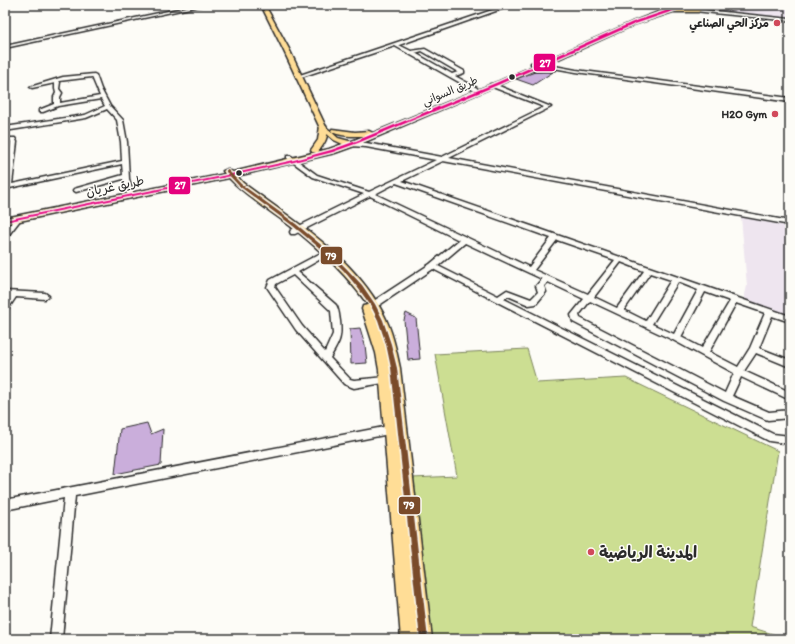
<svg xmlns="http://www.w3.org/2000/svg" width="795" height="644" font-family="Itim,'Playpen Sans Arabic',sans-serif">
<rect width="100%" height="100%" fill="#fdfcf7"/>
<filter id="ink" filterUnits="userSpaceOnUse"><feTurbulence type="fractalNoise" baseFrequency=".025" numOctaves="2"/><feDisplacementMap in="SourceGraphic" scale="8" xChannelSelector="R" yChannelSelector="G"/><feConvolveMatrix kernelMatrix="1 2 1 2 8 2 1 2 1" color-interpolation-filters="sRGB"/></filter>
<g filter="url(#ink)">
<g fill="#eee5ef">
<polygon points="691,5 790,5 790,19 699,9"/>
<polygon points="741,217 790,227 790,317 743,302 747,286"/>
</g>
<polygon fill="#ccde92" stroke="#7c845e" points="527,349 537,383 626,378 778,451 750,627 789,639 430,639 412,478 457,476 435,354"/>
<g fill="#caaedb" stroke="#2b2b2b">
<polygon points="535,72 553,72 533,85 516,79"/>
<polygon points="406,313 416,318 420,359 408,360 404,320"/>
<polygon points="360,328 365,345 367,363 351,364 350,329"/>
<polygon points="147,423 151,434 163,429 161,465 115,474 120,429"/>
</g>
<g fill="none" stroke-linecap="round" stroke-linejoin="round">
<g stroke="#2b2b2b" stroke-width="3">
<g id="minor">
<polygon points="196,5 204,5 5,48 5,46"/>
<path d="M 507,5 L 513,5 L 399,45 L 411,51 L 425,49 L 464,71 L 464,73 L 455,76 L 477,88 L 477,90 L 473,90 L 395,46 L 301,77 L 297,76 ZM 422,51 L 458,72 L 452,74 L 415,53 Z"/>
<polygon points="676,7 790,19 790,21 675,9"/>
<polygon points="533,62 576,70 790,98 790,102 576,72 531,64 531,63"/>
<path d="M 94,74 L 96,75 L 101,89 L 110,106 L 123,120 L 127,142 L 129,179 L 134,196 L 133,197 L 131,198 L 128,196 L 123,179 L 76,192 L 73,190 L 74,189 L 123,175 L 122,164 L 5,189 L 11,142 L 11,141 L 5,142 L 5,138 L 15,138 L 17,142 L 12,184 L 122,161 L 121,142 L 117,120 L 107,109 L 86,118 L 5,131 L 5,127 L 85,115 L 105,106 L 101,99 L 58,106 L 43,112 L 39,112 L 39,110 L 54,104 L 54,97 L 56,93 L 55,89 L 55,83 L 32,88 L 30,87 L 63,77 ZM 92,77 L 100,96 L 60,103 L 60,97 L 62,93 L 59,89 L 60,82 L 59,81 Z"/>
<path d="M 490,84 L 494,84 L 551,107 L 449,158 L 790,221 L 790,225 L 443,161 L 402,181 L 790,316 L 790,322 L 772,316 L 759,348 L 790,360 L 790,367 L 756,353 L 744,371 L 790,392 L 790,400 L 741,377 L 732,396 L 769,412 L 790,410 L 790,418 L 768,420 L 765,419 L 724,401 L 573,322 L 571,315 L 584,299 L 548,282 L 544,286 L 546,292 L 536,304 L 529,305 L 508,296 L 504,299 L 773,434 L 790,436 L 790,444 L 769,441 L 433,269 L 372,310 L 366,310 L 365,308 L 366,306 L 430,264 L 459,240 L 370,196 L 295,234 L 291,234 L 290,232 L 291,230 L 364,194 L 313,177 L 287,158 L 287,156 L 291,156 L 317,175 L 369,192 L 436,160 L 366,147 L 350,146 L 347,144 L 348,143 L 366,143 L 442,157 L 544,107 L 490,86 ZM 396,183 L 551,238 L 529,267 L 375,194 ZM 557,240 L 615,260 L 588,294 L 534,270 ZM 465,243 L 542,279 L 536,286 L 538,292 L 531,299 L 507,290 L 498,296 L 438,266 ZM 621,262 L 644,271 L 617,308 L 594,297 ZM 650,273 L 671,280 L 646,321 L 624,310 ZM 678,282 L 698,290 L 674,334 L 652,324 ZM 705,292 L 730,301 L 702,348 L 681,337 ZM 590,301 L 673,340 L 734,373 L 725,393 L 580,318 L 579,315 ZM 736,303 L 765,313 L 750,348 L 738,367 L 709,352 Z"/>
<polygon points="18,217 21,219 7,237 5,237 5,231 16,218"/>
<path d="M 319,254 L 322,254 L 326,256 L 298,272 L 336,305 C 339,310 339,315 340,321 C 342,339 339,342 330,358 L 350,379 L 354,380 L 386,377 L 389,378 L 390,380 L 389,382 L 354,388 L 344,384 L 296,330 L 267,287 L 270,280 ZM 293,275 L 331,311 L 333,334 L 325,352 L 302,326 L 275,287 L 276,284 Z"/>
<polygon points="5,291 45,293 49,296 45,299 16,297 8,309 5,310 5,301 8,297 5,297"/>
<polygon points="394,425 397,426 399,429 397,432 394,433 75,496 62,639 50,639 64,498 5,510 5,500"/>
</g>
</g>
<g stroke="#2b2b2b" stroke-width="3">
<polygon id="major" points="261,5 265,5 289,49 326,127 338,138 353,142 353,146 347,146 334,140 320,128 283,49"/>
</g>
<g stroke="#2b2b2b" stroke-width="3">
<g id="highway">
<path d="M 677,5 L 684,5 L 680,8 L 698,8 L 701,10 L 698,12 L 673,12 L 636,24 L 539,68 L 553,67 L 556,69 L 555,70 L 531,71 L 360,144 L 335,153 L 237,176 L 243,183 C 293,220 353,256 383,313 C 392,330 396,349 400,368 L 432,639 L 401,639 L 379,370 L 376,353 L 362,309 L 363,306 L 368,305 C 346,274 319,248 289,225 C 269,210 246,196 229,178 L 5,224 L 5,218 L 225,174 L 223,171 L 227,169 L 233,172 L 329,149 L 366,136 C 356,136 339,137 331,131 L 332,129 L 355,132 L 369,131 L 373,133 L 497,82 L 632,22 Z"/>
<path d="M 320,126 L 326,126 C 330,136 324,144 318,152 L 312,152 L 311,150 L 318,140 Z"/>
</g>
</g>
<use href="#minor" fill="#fdfcf7" fill-rule="evenodd"/>
<use href="#major" fill="#ffdd96" fill-rule="evenodd"/>
<use href="#highway" fill="#ffdd96" fill-rule="evenodd"/>
<g stroke="#fdfcf7" stroke-width="3">
<polygon id="bus-1" points="679,5 682,5 676,10 635,24 500,84 358,143 333,152 294,162 222,178 5,222 5,220 222,176 294,160 331,150 356,141 498,82 633,22 674,8"/>
</g>
<g stroke="#fdfcf7" stroke-width="3">
<polygon id="bus-2" points="226,170 228,170 241,184 296,224 331,253 347,269 362,285 375,304 383,320 391,344 397,368 428,639 420,639 391,368 386,344 378,320 371,306 358,288 344,271 328,255 293,226 239,186 226,172"/>
</g>
<use href="#bus-1" fill="#e5007d" fill-rule="evenodd"/>
<use href="#bus-2" fill="#7a4b2a" fill-rule="evenodd"/>
</g>
</g>
<g fill="#d1495b" stroke="#fdfcf7" stroke-width="1.5">
<circle cx="777" cy="23" r="4"/>
<circle cx="775" cy="114" r="4"/>
<circle cx="591" cy="552" r="4"/>
</g>
<g fill="#2b2b2b" stroke="#fdfcf7" stroke-width="1.5">
<circle cx="512" cy="77" r="3.5"/>
<circle cx="239" cy="173" r="3.5"/>
</g>
<g text-anchor="middle" dominant-baseline="central" stroke-width="3" stroke-linejoin="round" paint-order="stroke">
<g font-size="11" font-weight="bold" fill="#2b2b2b" stroke="#fdfcf7" text-anchor="end">
<text x="769" y="23">مركز الحي الصناعي</text>
<text x="767" y="114">H2O Gym</text>
</g>
<g font-size="11" fill="#2b2b2b" stroke="#fdfcf7">
<text transform="translate(450 91) rotate(-23)">طريق السواني</text>
</g>
<g font-size="13" fill="#2b2b2b" stroke="#fdfcf7">
<text transform="translate(115 186) rotate(-12)">طريق غريان</text>
</g>
<g font-size="16" font-weight="bold" fill="#2b2b2b" stroke="#fdfcf7" text-anchor="start">
<text x="599" y="552">المدينة الرياضية</text>
</g>
</g>
<g stroke="#fdfcf7" stroke-width="1.5">
<rect x="533" y="53" width="23" height="19" rx="4" fill="#e5007d"/>
<rect x="168" y="176" width="23" height="19" rx="4" fill="#e5007d"/>
<rect x="320" y="246" width="23" height="19" rx="4" fill="#7a4b2a"/>
<rect x="398" y="496" width="23" height="19" rx="4" fill="#7a4b2a"/>
</g>
<g font-size="11" text-anchor="middle" font-weight="bold" fill="#fff">
<text x="545" y="67">27</text>
<text x="180" y="189">27</text>
<text x="331" y="260">79</text>
<text x="409" y="509">79</text>
</g>
<rect width="795" height="644" fill="none" stroke="#fdfcf7" stroke-width="20"/>
<rect x="10" y="10" width="775" height="624" fill="none" stroke="#2b2b2b" stroke-width="1.5" filter="url(#ink)"/>
</svg>
